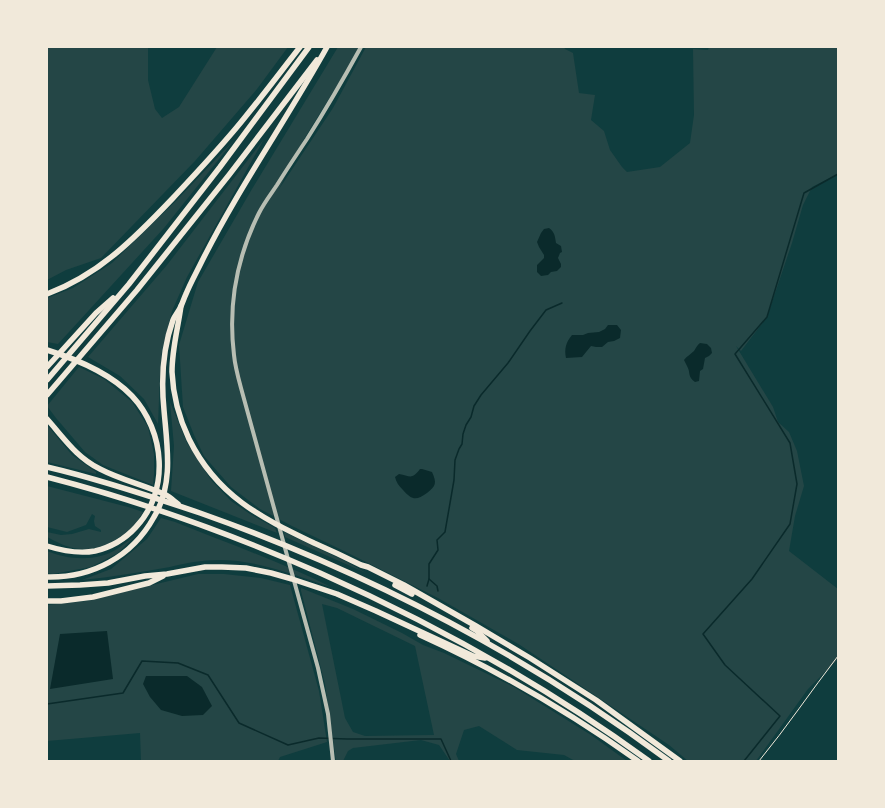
<svg xmlns="http://www.w3.org/2000/svg" width="885" height="808" font-family="Jost,sans-serif">
<rect width="100%" height="100%" fill="#0f3d3e"/>
<g fill="#244646" fill-rule="evenodd">
<polygon points="47,47 148,47 148,80 155,109 162,118 179,107 217,47 288,47 257,89 195,161 101,258 66,270 47,280"/>
<polygon points="338,47 361,47 304,139 279,189 333,108 366,47 564,47 565,49 573,53 579,93 595,95 591,120 604,131 610,150 622,167 627,172 660,167 690,143 694,115 693,49 708,50 709,47 838,47 838,174 812,187 803,205 792,243 767,317 741,351 736,346 773,407 778,422 789,432 797,451 804,486 795,516 789,551 838,589 838,659 808,689 756,761 688,761 669,745 520,645 438,598 344,551 292,526 260,509 231,487 204,456 194,435 183,407 179,345 198,282 252,189"/>
<polygon points="235,139 164,228 58,344 47,342 47,298 73,288 112,263 176,201"/>
<polygon points="264,139 187,277 172,311 162,351 160,375 158,424 144,399 120,376 88,357 167,265"/>
<polygon points="79,367 104,379 132,402 148,427 154,454 154,474 153,485 103,465 85,452 56,418 47,406"/>
<polygon points="170,402 187,443 211,480 231,501 250,514 275,528 277,533 171,491 174,446"/>
<polygon points="47,425 72,455 96,472 96,474 47,462"/>
<path d="M 47,486 L 128,507 L 143,512 C 131,535 100,554 73,548 C 64,546 55,541 47,537 L 47,532 L 61,535 L 72,534 L 89,529 L 101,532 L 101,530 L 95,526 L 94,521 L 95,516 L 92,514 L 86,525 L 67,532 L 47,527 Z"/>
<path d="M 161,518 L 175,522 C 227,543 281,562 331,587 C 294,575 258,560 219,560 C 202,560 186,563 170,567 C 141,572 112,577 82,580 L 111,569 L 147,539 Z"/>
<polygon points="284,532 347,562 366,573 285,537"/>
<path d="M 135,536 L 118,553 L 91,567 L 53,574 L 47,573 L 47,551 C 68,560 97,562 117,549 C 123,545 129,540 135,536 Z"/>
<polygon points="198,574 224,574 261,578 290,585 319,691 327,742 280,757 278,761 141,761 140,733 47,741 47,605 86,601"/>
<path d="M 301,588 L 353,609 L 402,633 L 423,645 L 444,653 L 514,687 L 591,735 L 627,761 L 575,761 L 564,755 L 517,750 L 479,726 L 464,730 L 456,754 L 459,761 L 450,761 L 439,745 L 421,740 L 353,748 L 348,751 L 343,761 L 336,761 L 325,684 L 301,591 L 304,592 L 301,591 ZM 322,604 L 337,608 L 415,646 L 434,735 L 365,736 L 353,732 L 345,718 Z"/>
</g>
<g fill="#0a2a2b">
<path d="M 549,228 C 555,232 555,237 556,243 L 561,246 L 562,252 L 560,253 L 558,258 L 561,264 L 561,267 L 557,271 L 551,272 L 548,275 L 541,276 L 537,272 L 537,265 L 544,258 L 544,255 L 539,247 L 537,242 L 541,233 L 544,229 Z"/>
<path d="M 608,325 L 617,325 L 621,330 L 620,338 L 614,341 L 608,342 L 602,347 L 596,347 L 591,346 L 582,357 L 566,358 C 564,349 566,342 572,335 L 583,335 L 588,333 L 599,332 L 605,329 Z"/>
<path d="M 700,343 L 707,344 L 711,348 L 712,353 L 709,356 L 705,358 L 703,369 L 700,371 L 699,381 L 695,382 C 687,376 691,373 687,366 C 686,364 685,362 684,360 C 687,356 691,354 694,351 C 696,348 697,345 700,343 Z"/>
<path d="M 420,469 L 422,469 L 432,472 C 437,483 436,486 427,493 C 416,501 412,500 403,490 C 399,486 396,482 395,477 L 399,474 C 410,476 412,480 420,469 Z"/>
<polygon points="107,631 113,679 50,689 60,634"/>
<polygon points="146,676 187,676 202,687 212,706 203,715 182,716 161,710 150,697 143,684"/>
</g>
<g fill="none" stroke-linecap="round" stroke-linejoin="round">
<g stroke="#0a2a2b" stroke-width="1.5">
<polyline points="429,579 437,586 438,591"/>
<polyline points="427,586 429,579 429,564 438,550 437,540 445,532 454,480 455,460 459,449 462,444 463,434 466,425 471,417 474,406 481,395 508,363 530,331 546,310 562,303"/>
<polyline points="47,704 123,693 142,661 178,663 208,675 239,723 288,745 319,738 347,739 441,739 451,761"/>
<polyline points="744,761 780,716 725,665 703,634 752,579 790,524 797,484 790,443 735,354 767,317 804,193 838,174"/>
</g>
<path stroke="#f1e9da" stroke-width="1" d="M 759,761 C 787,727 811,691 838,656"/>
<path stroke="#b8beb3" stroke-width="4" d="M 333,761 L 328,714 L 318,668 L 241,388 C 238,377 235,366 234,355 C 228,306 237,257 259,213 C 264,203 271,194 277,185 C 287,169 297,154 307,139 C 326,109 344,78 361,47"/>
<g stroke="#f1e9da" stroke-width="5.5">
<path d="M 47,294 C 100,274 135,238 173,198 C 198,171 223,145 246,116 C 264,94 282,70 300,47"/>
<path d="M 181,306 C 178,328 172,349 172,372 C 173,395 179,418 189,439 C 217,496 260,517 314,543 C 330,550 345,557 361,565 L 368,567 L 404,585 L 476,626 L 530,658 L 596,700 L 680,761"/>
<path d="M 47,350 C 76,359 111,374 132,396 C 165,431 170,491 136,527 C 125,539 112,547 95,551 C 79,554 63,551 47,546"/>
<polyline points="47,367 96,313 113,298"/>
<polyline points="47,380 129,284 220,167 309,47"/>
<polyline points="47,395 137,290 229,175 317,60"/>
<path d="M 47,419 C 64,438 76,457 100,469 C 121,480 144,485 166,495 C 170,497 174,501 178,504"/>
<path d="M 47,467 C 99,479 150,496 200,513 C 367,572 526,655 669,761"/>
<path d="M 47,477 C 141,501 231,534 320,573 C 435,624 547,687 649,761"/>
<path d="M 47,577 C 92,578 132,557 154,517 C 174,484 167,446 164,410 C 161,380 163,348 173,320 C 175,315 179,311 181,306 C 183,302 184,298 186,294 C 190,284 195,275 200,265 C 237,190 286,121 327,47"/>
<polyline points="395,585 412,594"/>
<polyline points="47,586 80,585 108,583 145,576 167,574 205,567 222,567 246,568 271,573 292,579 337,594 376,611 473,656 485,658"/>
<polyline points="47,601 61,601 93,597 149,583 163,576"/>
<polyline points="472,628 477,631 487,641"/>
<path d="M 420,635 C 497,670 569,712 638,761"/>
</g>
</g>
<rect width="885" height="808" fill="none" stroke="#f1e9da" stroke-width="96"/>
</svg>
